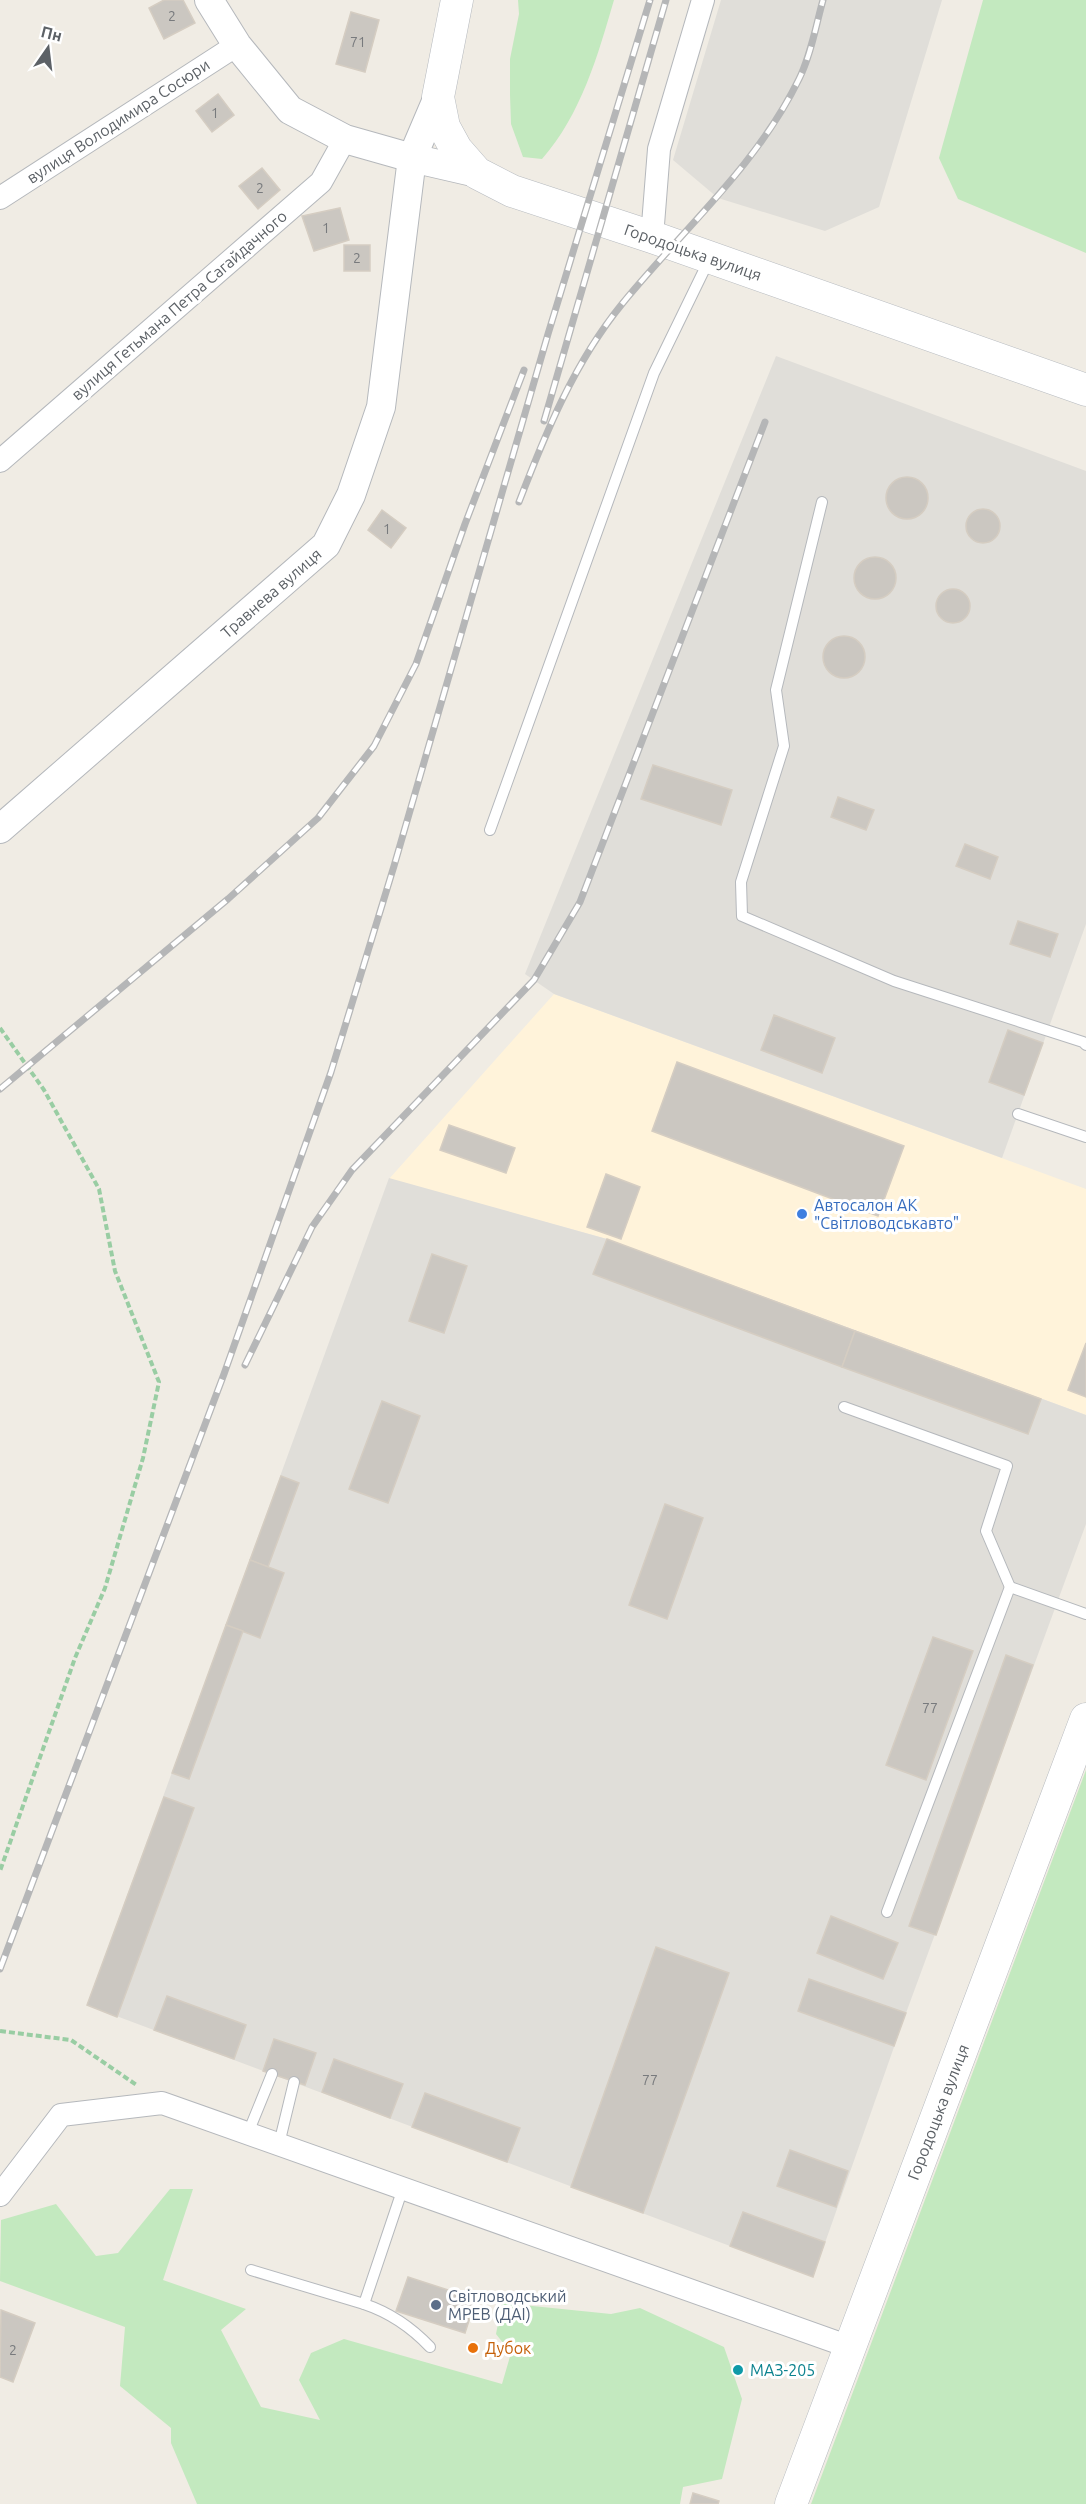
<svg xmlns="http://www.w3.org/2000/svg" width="1086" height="2504" font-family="Ubuntu,sans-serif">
<rect width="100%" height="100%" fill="#f0ece4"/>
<polygon fill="#fff3da" points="554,994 1086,1189 1086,1415 607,1239 389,1179"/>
<g fill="#e0ded9">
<polygon points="721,0 942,0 879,207 825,231 718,198 673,160"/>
<polygon points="776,356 1086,471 1086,924 1002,1158 554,994 525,974"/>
<polygon points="389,1178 607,1239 1086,1415 1086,1524 906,2013 813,2277 87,2005"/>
</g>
<g fill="#c3e9bf">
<path d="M 518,0 L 614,0 C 598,55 581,115 542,159 L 523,157 L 511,124 L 510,95 L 510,59 L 519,14 Z"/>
<polygon points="983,0 1086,0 1086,253 958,199 939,158"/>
<polygon points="1086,1770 1086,2504 811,2504"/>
<polygon points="170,2189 193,2189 163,2280 246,2309 221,2330 261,2407 320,2420 299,2380 311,2353 344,2339 502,2384 511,2353 496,2334 502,2303 611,2314 640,2308 724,2347 742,2399 722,2479 683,2487 680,2504 197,2504 171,2443 171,2428 120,2386 125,2327 0,2281 1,2220 56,2204 96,2256 118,2253"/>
</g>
<g fill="#cbc7c1" stroke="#d5cdc2" stroke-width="1.5">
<polygon points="164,0 183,0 195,23 164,39 149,8"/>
<polygon points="351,12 379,20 365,72 336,64"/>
<polygon points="218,94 234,115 212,132 196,111"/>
<polygon points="262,168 280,190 258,209 239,186"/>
<polygon points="340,208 349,240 314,251 302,216"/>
<rect x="344" y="245" width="26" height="26"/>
<circle cx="907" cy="498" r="21"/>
<circle cx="983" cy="526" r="17"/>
<polygon points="382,510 406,528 391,548 368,530"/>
<circle cx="875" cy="578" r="21"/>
<circle cx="953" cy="606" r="17"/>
<circle cx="844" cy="657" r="21"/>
<polygon points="653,765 732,790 721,825 641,799"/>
<polygon points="838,797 874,810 866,830 831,817"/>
<polygon points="965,844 998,857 990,879 956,866"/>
<polygon points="1018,921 1058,934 1050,957 1010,944"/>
<polygon points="774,1015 835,1038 822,1073 761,1050"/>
<polygon points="1008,1030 1043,1043 1024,1095 989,1082"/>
<polygon points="677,1062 904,1146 878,1216 652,1131"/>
<polygon points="449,1125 515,1148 506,1173 440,1150"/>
<polygon points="606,1174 640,1187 621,1239 587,1227"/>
<polygon points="607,1239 855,1331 842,1367 593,1274"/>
<polygon points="432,1254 467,1266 444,1333 409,1321"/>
<polygon points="855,1331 1041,1399 1028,1434 842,1367"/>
<polygon points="1086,1343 1086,1397 1068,1390"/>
<polygon points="382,1401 420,1416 388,1503 349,1489"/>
<polygon points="281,1476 299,1483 268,1567 250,1560"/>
<polygon points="665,1504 703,1518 667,1619 629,1605"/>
<polygon points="250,1560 284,1573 260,1638 226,1625"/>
<polygon points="226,1625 243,1631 189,1779 172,1773"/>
<polygon points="933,1637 973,1651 926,1780 886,1765"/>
<polygon points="1006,1655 1033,1665 936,1935 909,1926"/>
<polygon points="164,1797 194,1808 117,2017 87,2005"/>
<polygon points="831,1916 898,1943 883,1979 817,1953"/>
<polygon points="656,1947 729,1973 643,2213 571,2187"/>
<polygon points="809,1979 906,2013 894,2046 798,2011"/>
<polygon points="167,1996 246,2025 234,2059 154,2030"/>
<polygon points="274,2039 316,2053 305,2085 263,2071"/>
<polygon points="334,2059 403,2084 390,2118 322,2092"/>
<polygon points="425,2093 520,2128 507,2162 412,2127"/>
<polygon points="790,2150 848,2171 836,2207 777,2186"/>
<polygon points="743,2212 825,2242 813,2277 730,2246"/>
<polygon points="408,2277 476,2299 465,2333 396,2311"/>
<polygon points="1,2310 35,2323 13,2382 0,2377"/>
<polygon points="693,2493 719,2501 718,2504 690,2504"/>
</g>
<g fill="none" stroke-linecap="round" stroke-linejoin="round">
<g stroke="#b5b8bc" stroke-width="12">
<g id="service">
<polyline points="822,502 776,690 784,746 741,882 742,916 894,981 1083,1042 1086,1045"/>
<polyline points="490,830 654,373 709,260"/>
<polyline points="1018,1114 1086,1137"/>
<polyline points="844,1407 1007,1466 986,1531 1010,1587"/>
<polyline points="887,1912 1010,1587 1086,1614"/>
<polyline points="248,2133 272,2074"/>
<polyline points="279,2144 294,2082"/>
<polyline points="251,2270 364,2304 403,2188"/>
<path d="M 364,2304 C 391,2313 411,2327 430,2347"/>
</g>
</g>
<g stroke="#b5b8bc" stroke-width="24">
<g id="minor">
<polyline points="0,198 237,45"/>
<polyline points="652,237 659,149 703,0"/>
<polyline points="0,461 321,182 345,139"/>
<polyline points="0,2195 61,2115 162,2103 850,2347"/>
</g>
</g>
<g stroke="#b5b8bc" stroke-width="30">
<g id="tertiary">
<polyline points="209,0 237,45 290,110 345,139 412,158 477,173"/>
<polyline points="0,829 326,545 351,495 381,407 412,158 438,97"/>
</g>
</g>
<g stroke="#b6babf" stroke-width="33">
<g id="secondary">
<polyline points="457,0 438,97 444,127 456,149 477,173 512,191 652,237 1086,390"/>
<polyline points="791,2504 1086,1719"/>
</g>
</g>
<g stroke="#99cda3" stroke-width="4" stroke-dasharray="6 3" stroke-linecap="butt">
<polyline points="0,1028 44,1090 99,1189 115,1271 159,1382 143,1458 105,1588 75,1658 0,1871"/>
<polyline points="0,2031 71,2040 138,2086"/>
</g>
<use href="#service" stroke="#fff" stroke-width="10"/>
<use href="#minor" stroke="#fff" stroke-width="22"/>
<use href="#tertiary" stroke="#fff" stroke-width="28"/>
<use href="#secondary" stroke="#fff" stroke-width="32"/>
<g stroke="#b5b6b7" stroke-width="7">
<g id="rail">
<polyline points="544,421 666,0"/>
<path d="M 519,502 C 546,432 574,363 622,304 C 683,229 756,167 799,79 C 811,55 816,25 823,0"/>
<polyline points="0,1089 228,899 318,818 374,746 416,664 465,524 524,370"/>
<polyline points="245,1365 312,1227 352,1170 534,980 580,902 765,422"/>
<polyline points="0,1969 224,1374 331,1072 394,866 548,334 650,0"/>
</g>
</g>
<use href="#rail" stroke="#fff" stroke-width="4.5" stroke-dasharray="14" stroke-linecap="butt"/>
</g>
<circle fill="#3f7fe0" stroke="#fff" stroke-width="2" cx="802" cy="1214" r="6"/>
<circle fill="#5c6f8a" stroke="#fff" stroke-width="2" cx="436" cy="2305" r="6"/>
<circle fill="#e8710a" stroke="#fff" stroke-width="2" cx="473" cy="2348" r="6"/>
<circle fill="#0f9aa8" stroke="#fff" stroke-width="2" cx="738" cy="2370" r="6"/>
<g text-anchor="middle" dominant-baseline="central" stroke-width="6" stroke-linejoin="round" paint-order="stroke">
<g font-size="14" fill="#787a7d">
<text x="172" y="16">2</text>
<text x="358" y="42">71</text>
<text x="215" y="113">1</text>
<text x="260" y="188">2</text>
<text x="326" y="228">1</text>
<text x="357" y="258">2</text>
<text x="387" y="529">1</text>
<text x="930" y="1708">77</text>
<text x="650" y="2080">77</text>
<text x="13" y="2350">2</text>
</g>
<g font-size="16" fill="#5c6166" stroke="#fff">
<text transform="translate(118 121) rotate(-33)">вулиця Володимира Сосюри</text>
<text transform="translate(693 252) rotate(19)">Городоцька вулиця</text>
<text transform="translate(179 305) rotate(-41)">вулиця Гетьмана Петра Сагайдачного</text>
<text transform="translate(271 593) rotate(-41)">Травнева вулиця</text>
<text transform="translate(938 2112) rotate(-69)">Городоцька вулиця</text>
</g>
<g font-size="16" fill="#366cbe" stroke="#fff" text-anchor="start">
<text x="814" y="1205">Автосалон АК<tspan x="814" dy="18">"Світловодськавто"</tspan></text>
</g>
<g font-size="16" fill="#4e5e75" stroke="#fff" text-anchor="start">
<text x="448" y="2296">Світловодський<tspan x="448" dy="18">МРЕВ (ДАІ)</tspan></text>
</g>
<g font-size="16" fill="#c56008" stroke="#fff" text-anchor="start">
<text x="485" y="2348">Дубок</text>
</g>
<g font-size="16" fill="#0d838f" stroke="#fff" text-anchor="start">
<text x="750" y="2370">МАЗ-205</text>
</g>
</g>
<g transform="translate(48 48) rotate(14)" stroke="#ffffff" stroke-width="4.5" paint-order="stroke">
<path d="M0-4.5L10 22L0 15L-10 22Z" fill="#5c6166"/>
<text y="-9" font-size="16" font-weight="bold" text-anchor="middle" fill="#5c6166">Пн</text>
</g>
</svg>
